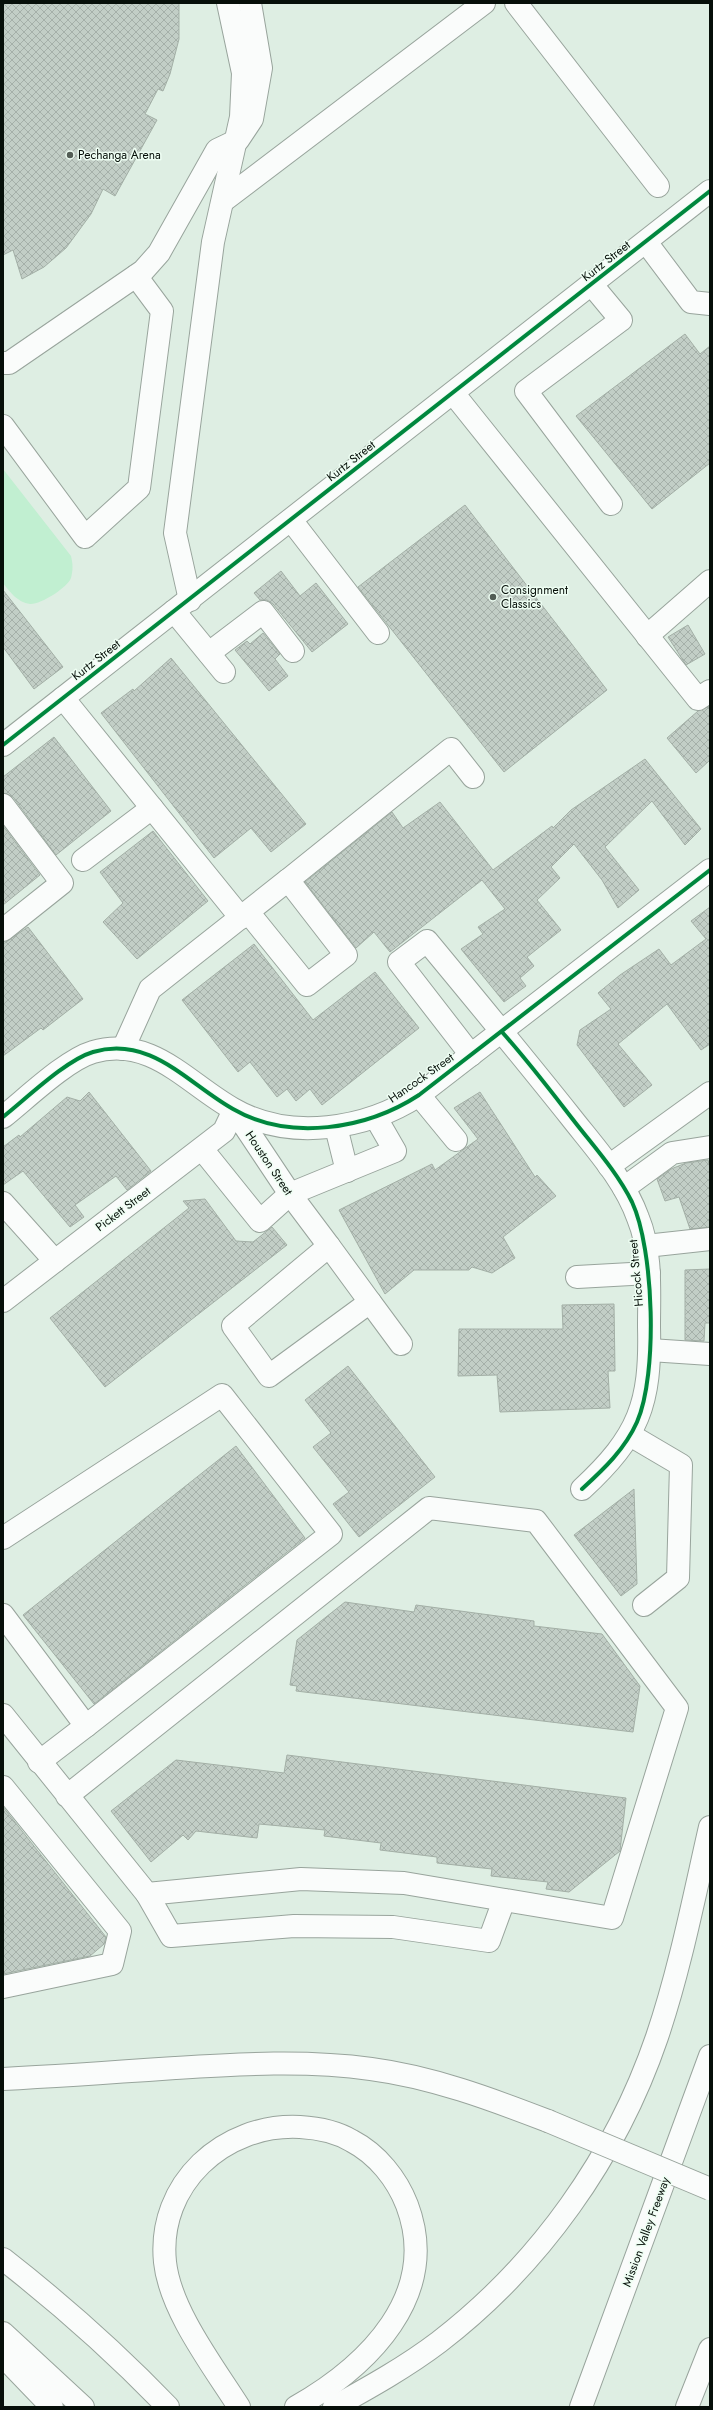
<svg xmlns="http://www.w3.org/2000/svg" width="713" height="2410" font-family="Jost,sans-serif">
<defs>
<pattern id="building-cross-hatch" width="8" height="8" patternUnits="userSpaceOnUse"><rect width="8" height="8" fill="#c2cec6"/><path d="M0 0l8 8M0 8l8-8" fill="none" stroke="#a5b0a9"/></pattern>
</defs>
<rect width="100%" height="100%" fill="#deeee3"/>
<path fill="#c1efd1" d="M 3,469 L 71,556 C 73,564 73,570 71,578 C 67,588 40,605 30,604 C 17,602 10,592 3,583 Z"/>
<g fill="url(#building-cross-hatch)" stroke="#a3afa6">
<polygon points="3,3 179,3 179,39 170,74 163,91 158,89 145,114 157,120 115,196 103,189 91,214 66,248 44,267 22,279 13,250 3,255"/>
<polygon points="685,334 700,354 710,346 710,463 652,509 576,416"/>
<polygon points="465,505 607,690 504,772 358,587"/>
<polygon points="281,571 300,596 316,583 348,624 312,652 273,604 267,600 260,600 254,593"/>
<polygon points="3,590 63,667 34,689 3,647"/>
<polygon points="688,625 705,654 686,665 668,637"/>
<polygon points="263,633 280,654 275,659 288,676 269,691 235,650 247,641 250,644"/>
<polygon points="171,658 306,824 271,852 251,828 214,858 101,713 133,689 134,691"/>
<polygon points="710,706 710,760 696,773 667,738 698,711"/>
<polygon points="54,737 111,811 56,855 13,797 3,793 3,777"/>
<polygon points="645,759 701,829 685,845 652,801 605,847 639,890 618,908 602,880 574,844 551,867 560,878 537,900 561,930 527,957 534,966 520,978 526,986 504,1002 461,949 483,934 478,927 505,909 482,880 390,952 374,932 356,948 305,882 392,812 403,828 440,802 493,870 552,826 553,828 571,810"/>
<polygon points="3,826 40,875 3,905"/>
<polygon points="153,831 208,901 137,959 103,922 123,903 100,872"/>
<polygon points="710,907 710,1044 701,1050 667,1004 618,1044 652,1085 624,1107 577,1045 580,1030 611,1009 598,993 620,975 659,949 671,965 706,939 691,921"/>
<polygon points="28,927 83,999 43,1030 41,1028 3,1056 3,944"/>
<polygon points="254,944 313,1020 375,972 419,1028 322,1105 310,1089 296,1101 287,1089 277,1097 250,1062 238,1072 182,1000"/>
<polygon points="89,1092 151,1171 127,1190 116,1176 75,1205 84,1217 70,1227 23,1171 3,1185 3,1147 19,1135 20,1137 67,1097 80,1101"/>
<polygon points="480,1092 535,1177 537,1175 556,1196 503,1237 515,1258 492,1273 472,1267 469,1270 414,1270 385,1294 339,1210 432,1164 435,1170 478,1139 454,1108"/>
<polygon points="708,1160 710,1168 710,1227 690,1229 679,1197 665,1201 657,1179 671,1169 686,1163"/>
<polygon points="205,1199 236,1241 253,1242 272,1227 287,1245 105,1387 50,1318 189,1208 183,1201"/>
<polygon points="710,1269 710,1323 705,1323 704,1341 685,1340 685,1270"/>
<polygon points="614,1304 615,1371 608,1371 610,1408 500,1412 497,1375 458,1376 459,1329 563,1329 562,1305"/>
<polygon points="348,1366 435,1477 359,1537 333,1504 349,1492 313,1447 331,1433 305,1400"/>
<polygon points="236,1446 305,1538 94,1704 23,1615"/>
<polygon points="634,1489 637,1584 621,1596 574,1535"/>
<polygon points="345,1602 414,1612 416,1605 534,1621 534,1626 602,1634 640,1686 633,1732 296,1691 297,1686 290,1685 297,1640"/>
<polygon points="287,1755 626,1798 620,1851 569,1892 546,1889 548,1882 491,1876 492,1869 437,1863 437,1857 380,1850 381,1843 324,1836 325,1830 259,1824 257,1838 196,1831 188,1840 183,1835 151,1862 111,1811 176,1760 284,1773"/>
<polygon points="3,1807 106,1937 104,1944 90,1956 3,1974"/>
</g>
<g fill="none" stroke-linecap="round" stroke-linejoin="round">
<g stroke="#98a49c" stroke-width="24">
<g id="minor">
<polyline points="516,3 658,186"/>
<polyline points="223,201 484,3"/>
<polyline points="646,242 691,302 710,304"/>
<polyline points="592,285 621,320 526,391 611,504"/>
<polyline points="3,363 9,363 143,271 159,253 217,150 238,140 252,119 261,68 250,3"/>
<polyline points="453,393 698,699 710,691"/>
<polyline points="3,426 85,537 139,488 162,311 136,276"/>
<polyline points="291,520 378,633"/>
<polyline points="190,600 175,533 213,242 241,117 243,73 228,3"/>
<polyline points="174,611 224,672"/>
<polyline points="647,636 710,581"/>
<polyline points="209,653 263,612 293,651"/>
<polyline points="63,698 241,918"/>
<polyline points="3,745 710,191"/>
<polyline points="3,805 62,883 3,930"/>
<polyline points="83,860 152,808"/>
<polyline points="288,880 451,749 473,777"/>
<polyline points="123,1049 150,989 288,880 346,955 307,985 248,912"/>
<path d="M 471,1055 L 399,962 L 427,941 C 475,999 523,1057 570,1116 C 595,1148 624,1179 638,1218 C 652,1252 649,1291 649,1327 C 651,1404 639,1436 582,1489"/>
<polyline points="419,1095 456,1140"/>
<path d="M 3,1117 C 27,1098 66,1060 93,1052 C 151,1035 188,1084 233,1109 C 290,1142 367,1129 419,1095 L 710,870"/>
<polyline points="336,1127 347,1171"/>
<polyline points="202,1149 260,1221 290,1194 395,1151 376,1118"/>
<polyline points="609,1166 710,1093"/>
<polyline points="624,1188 672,1153 710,1147"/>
<polyline points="3,1203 55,1261"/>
<polyline points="329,1246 370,1302"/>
<polyline points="646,1246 710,1239"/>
<polyline points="577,1277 649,1273"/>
<polyline points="3,1301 224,1131 234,1110 290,1194 329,1246 233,1326 269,1376 370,1302 401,1344"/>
<polyline points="650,1350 710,1354"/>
<polyline points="630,1435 681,1465 678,1578 644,1605"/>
<polyline points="3,1538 222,1395 331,1534 86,1726"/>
<polyline points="3,1615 86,1726 39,1762"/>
<polyline points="3,1715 147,1894 301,1879 404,1883 612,1918 677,1708 536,1521 429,1508 67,1796"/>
<polyline points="3,1787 120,1931 112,1964 3,1987"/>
<polyline points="147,1894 171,1936 294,1926 393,1927 489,1941 504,1900"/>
</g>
</g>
<g stroke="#98a49c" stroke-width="24">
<g id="highway">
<path d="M 3,2079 C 60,2076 118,2072 175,2068 C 241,2064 306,2060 371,2069 C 432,2077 491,2099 548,2121"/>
<path d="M 3,2259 C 62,2305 117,2354 168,2407"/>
<polyline points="3,2333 83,2407"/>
<polyline points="3,2356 52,2407"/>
<path d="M 239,2407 C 213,2366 170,2310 165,2262 C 157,2184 224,2123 300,2127 C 318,2128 337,2132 352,2141 C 377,2154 397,2179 407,2205 C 441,2295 368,2366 296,2407"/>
<path d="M 334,2407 C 370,2387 406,2367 439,2342 C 539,2265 616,2157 657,2037 C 680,1969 694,1897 710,1827"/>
<polyline points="581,2407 710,2056"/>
<polyline points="687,2407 710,2349"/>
</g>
</g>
<use href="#minor" stroke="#fafcfb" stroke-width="22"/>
<use href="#highway" stroke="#fafcfb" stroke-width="22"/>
<g stroke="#98a49c" stroke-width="24" stroke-linecap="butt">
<polyline id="highway-bridge" points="548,2121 710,2189"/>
</g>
<use href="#highway-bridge" stroke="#fafcfb" stroke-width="22"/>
<g stroke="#eefef3" stroke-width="6">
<g id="cycleway">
<polyline points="3,745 710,191"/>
<path d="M 502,1032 C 529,1062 553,1094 578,1126 C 597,1150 618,1174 632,1202 C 654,1249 658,1374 637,1422 C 625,1449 604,1469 582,1489"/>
<path d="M 3,1117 C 27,1098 66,1060 93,1052 C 151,1035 188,1084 233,1109 C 290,1142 367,1129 419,1095 L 710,870"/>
</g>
</g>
<use href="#cycleway" stroke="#00873e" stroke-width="4"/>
</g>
<g fill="#525d55" stroke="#eefef3" stroke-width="1.5">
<circle cx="70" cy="155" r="4"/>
<circle cx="493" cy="597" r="4"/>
</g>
<g text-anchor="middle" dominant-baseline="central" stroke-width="3" stroke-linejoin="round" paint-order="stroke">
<g font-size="12" fill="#060f09" stroke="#eefef3" text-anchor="start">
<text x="78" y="155">Pechanga Arena</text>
<text x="501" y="590">Consignment<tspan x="501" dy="14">Classics</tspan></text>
</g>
<g font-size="12" fill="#060f09" stroke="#eefef3">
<text transform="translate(606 261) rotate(-38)">Kurtz Street</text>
<text transform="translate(351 461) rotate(-38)">Kurtz Street</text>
<text transform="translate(96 660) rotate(-38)">Kurtz Street</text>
<text transform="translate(421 1078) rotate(-35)">Hancock Street</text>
<text transform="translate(269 1163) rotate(56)">Houston Street</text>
<text transform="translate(123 1209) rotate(-37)">Pickett Street</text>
<text transform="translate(636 1273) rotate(-95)">Hicock Street</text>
<text transform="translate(646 2232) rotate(-70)">Mission Valley Freeway</text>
</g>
</g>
<rect width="713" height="2410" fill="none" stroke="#060f09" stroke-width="8"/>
</svg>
